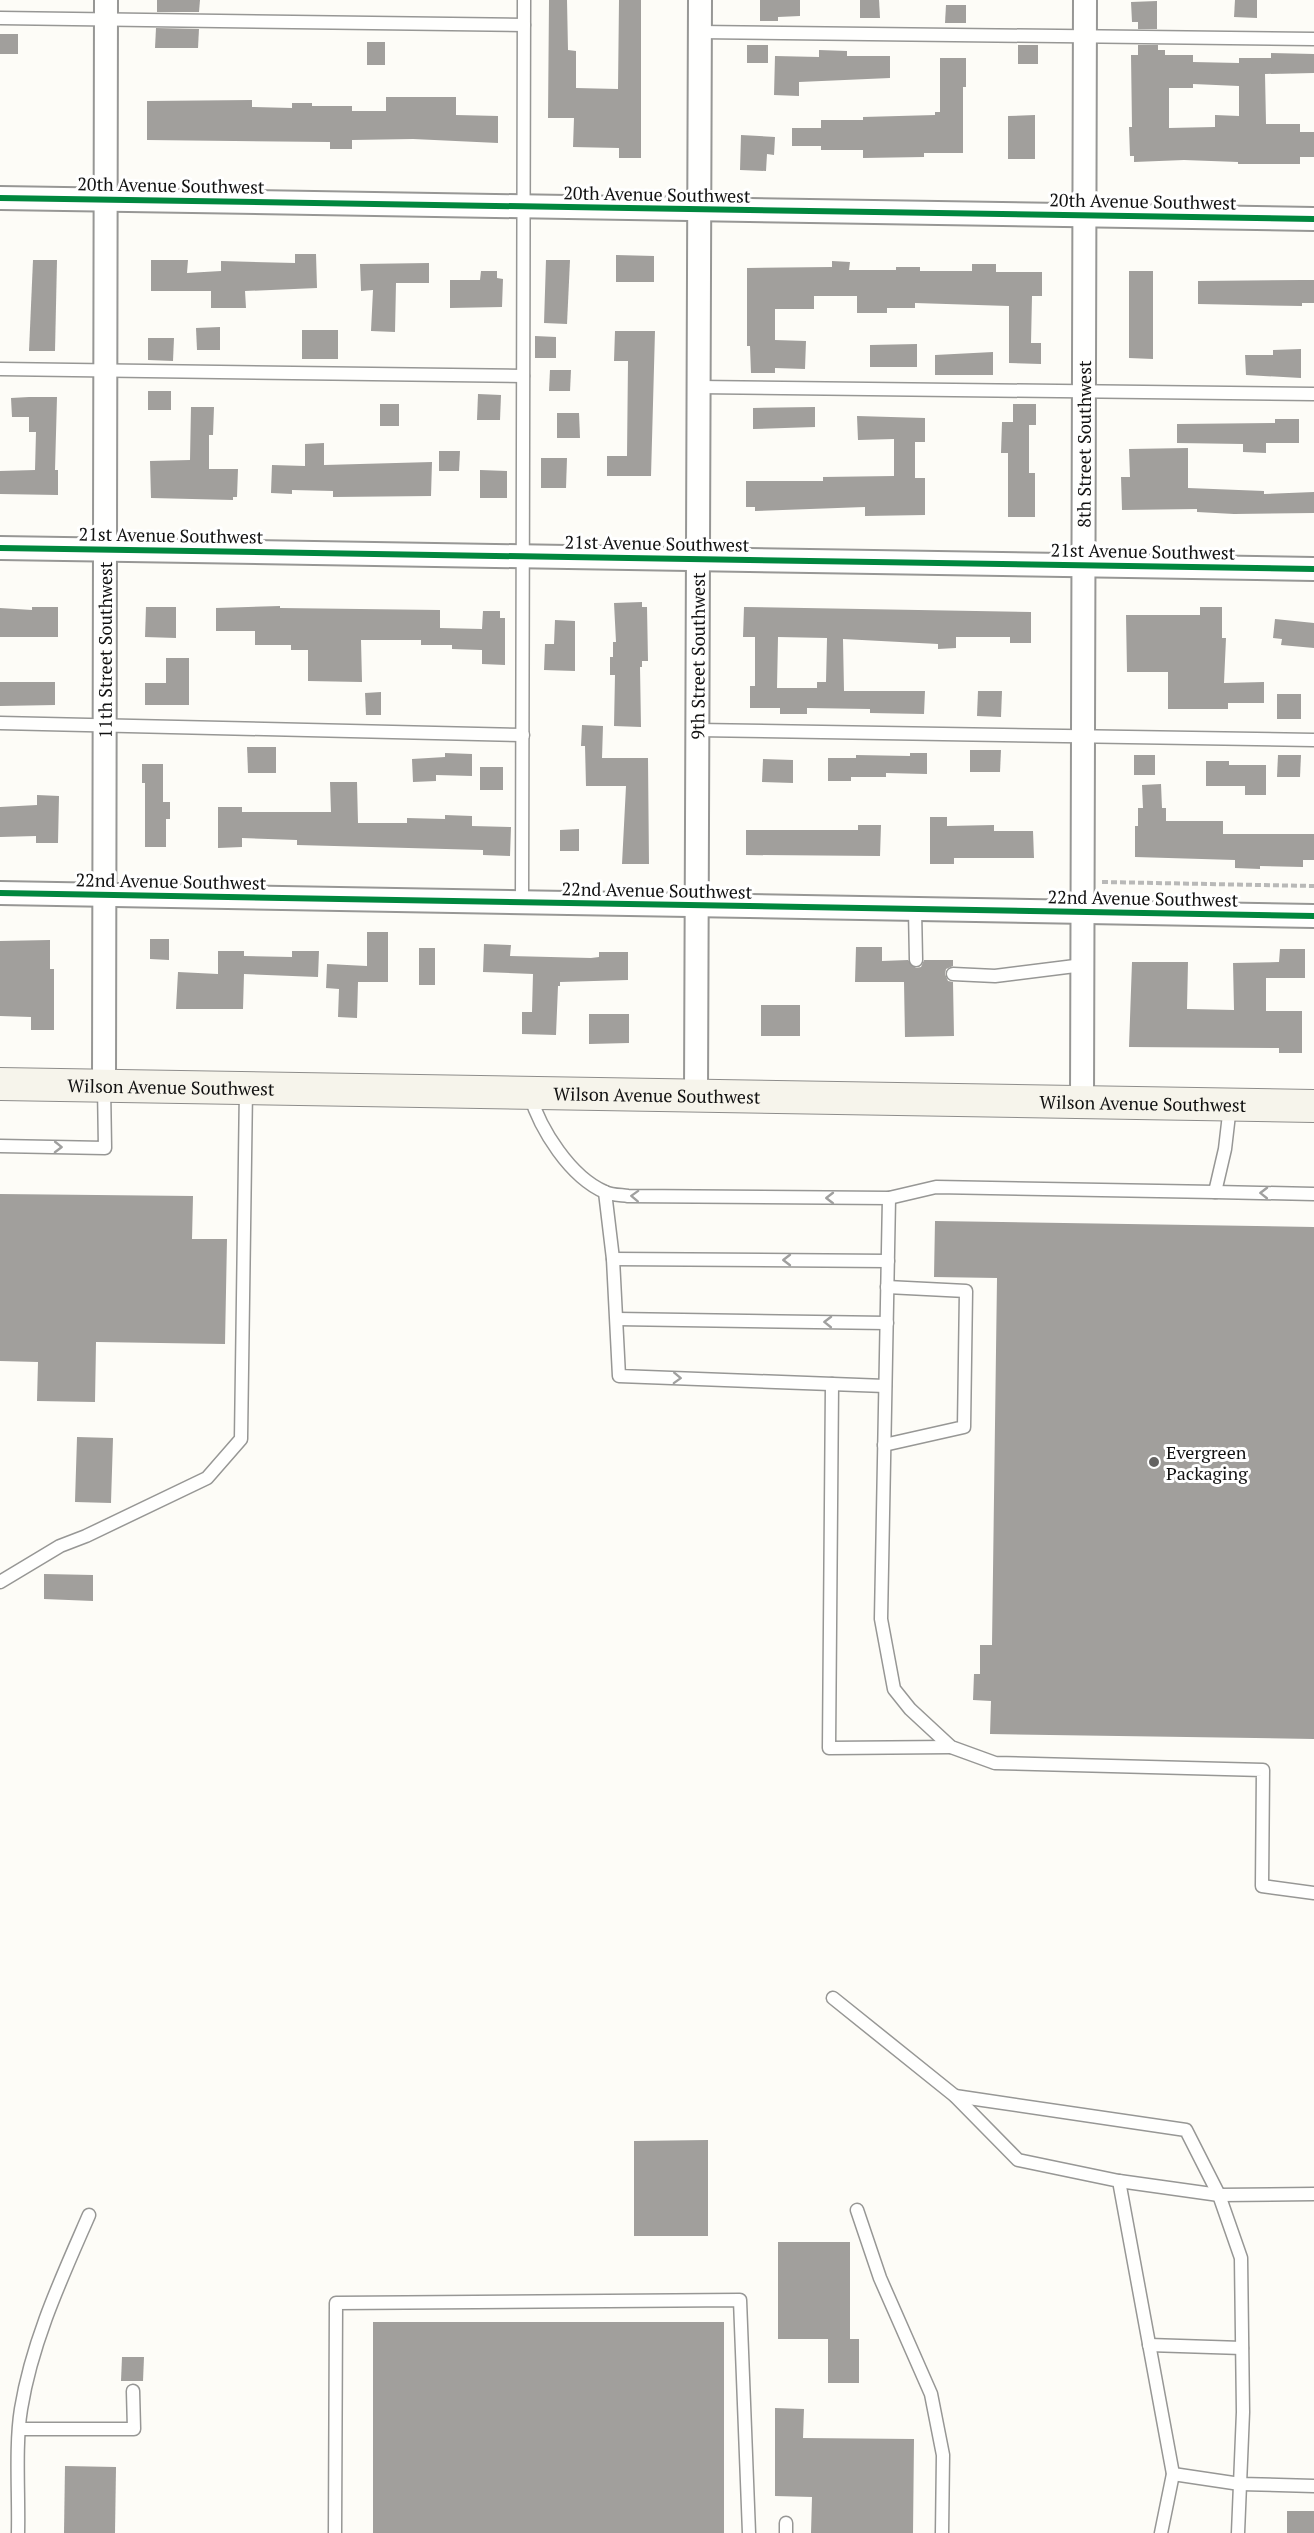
<svg xmlns="http://www.w3.org/2000/svg" width="1314" height="2533" font-family="'PT Serif',serif">
<rect width="100%" height="100%" fill="#fdfcf7"/>
<g fill="#a19f9c" fill-rule="evenodd">
<polygon points="157,0 200,0 199,12 157,12"/>
<polygon points="549,0 567,0 568,50 576,51 576,88 618,89 619,0 641,0 641,158 619,158 619,148 573,147 574,118 548,118"/>
<polygon points="760,0 800,0 800,16 778,17 778,21 760,21"/>
<polygon points="860,0 879,0 880,18 860,18"/>
<polygon points="1235,0 1257,0 1257,18 1234,17"/>
<polygon points="1157,1 1157,29 1138,29 1138,22 1132,22 1131,2"/>
<polygon points="946,5 966,5 966,23 945,23"/>
<polygon points="156,28 199,29 198,48 155,48"/>
<rect x="0" y="34" width="18" height="20"/>
<rect x="367" y="42" width="18" height="23"/>
<rect x="747" y="45" width="21" height="18"/>
<rect x="1018" y="45" width="20" height="19"/>
<path d="M 1138,45 L 1158,45 L 1158,50 L 1165,50 L 1165,55 L 1193,55 L 1193,62 L 1239,63 L 1239,58 L 1271,58 L 1271,53 L 1314,54 L 1314,73 L 1265,74 L 1266,124 L 1300,124 L 1300,132 L 1314,132 L 1314,157 L 1300,157 L 1300,164 L 1238,164 L 1238,162 L 1184,160 L 1134,162 L 1134,156 L 1130,156 L 1129,127 L 1132,127 L 1131,55 L 1138,55 ZM 1193,84 L 1239,86 L 1239,116 L 1215,115 L 1215,127 L 1169,128 L 1169,88 L 1193,88 Z"/>
<polygon points="819,50 847,51 847,56 890,56 890,78 799,82 799,96 774,95 775,56 819,57"/>
<polygon points="940,58 966,58 966,87 963,87 963,153 924,153 924,157 863,158 863,150 821,150 821,146 792,146 792,128 821,128 821,120 863,120 863,117 935,115 935,112 940,112"/>
<polygon points="386,97 456,97 456,115 498,116 498,143 413,139 352,140 352,149 330,149 330,142 147,140 147,101 252,100 252,107 292,108 292,103 312,103 312,106 352,106 352,111 386,111"/>
<polygon points="1035,115 1035,159 1008,159 1008,116"/>
<polygon points="741,135 775,137 774,155 767,154 766,171 740,170"/>
<polygon points="295,254 316,254 317,288 245,291 246,308 211,308 211,291 151,291 151,260 188,260 187,273 221,271 221,261 295,263"/>
<polygon points="616,255 654,256 654,282 616,282"/>
<polygon points="33,260 57,260 55,351 29,351"/>
<polygon points="546,260 570,260 567,324 544,323"/>
<polygon points="832,261 850,262 849,270 896,270 896,267 920,267 920,271 972,271 972,264 996,264 996,272 1042,272 1042,296 1032,296 1031,343 1041,343 1041,364 1009,363 1009,306 915,303 915,308 887,308 887,313 857,313 857,296 814,296 814,309 775,309 775,340 806,341 805,369 775,368 775,373 751,373 750,346 747,346 747,268 832,267"/>
<polygon points="429,263 429,283 396,283 395,332 371,331 373,290 361,291 360,264"/>
<polygon points="481,271 497,271 497,278 503,279 502,307 450,308 450,280 480,280"/>
<polygon points="1129,271 1153,271 1153,359 1129,358"/>
<polygon points="1302,280 1314,280 1314,303 1302,303 1302,306 1198,304 1198,281"/>
<polygon points="220,327 220,350 197,350 196,328"/>
<rect x="302" y="330" width="36" height="29"/>
<polygon points="615,331 655,331 651,476 607,476 607,456 627,456 628,361 614,361"/>
<polygon points="535,336 556,337 556,358 535,358"/>
<polygon points="148,338 174,338 173,361 148,360"/>
<polygon points="917,344 917,367 870,367 870,345"/>
<polygon points="1301,349 1301,378 1246,375 1245,355 1273,355 1273,350"/>
<polygon points="993,352 993,375 935,375 935,355"/>
<polygon points="550,370 571,370 570,391 549,391"/>
<rect x="148" y="391" width="23" height="19"/>
<polygon points="478,394 501,395 500,420 477,420"/>
<polygon points="29,397 57,397 55,470 58,470 58,495 0,494 0,471 35,470 36,432 29,432 29,417 12,417 11,398"/>
<rect x="380" y="404" width="19" height="22"/>
<polygon points="1013,404 1036,404 1036,425 1029,425 1029,473 1035,473 1035,517 1008,517 1008,453 1001,453 1002,422 1013,422"/>
<polygon points="191,407 214,407 213,435 209,435 209,469 238,469 237,497 233,497 233,500 151,498 150,461 190,460"/>
<polygon points="815,407 815,427 753,429 753,408"/>
<polygon points="557,413 579,413 580,438 557,438"/>
<polygon points="857,416 925,418 925,442 915,442 915,478 925,478 925,515 865,516 865,507 755,511 755,507 746,507 746,481 823,481 823,477 894,476 894,439 858,440"/>
<polygon points="1275,419 1299,419 1299,443 1266,443 1266,453 1243,452 1243,444 1177,443 1177,424 1275,423"/>
<polygon points="324,443 324,465 432,462 431,496 333,497 333,491 292,490 292,494 271,493 272,465 305,466 305,444"/>
<polygon points="1188,448 1188,488 1264,491 1264,494 1314,492 1314,513 1234,514 1197,512 1197,509 1122,510 1121,477 1130,477 1129,449"/>
<polygon points="439,451 460,451 459,471 439,471"/>
<polygon points="541,458 567,458 566,488 541,488"/>
<polygon points="480,470 507,471 507,498 480,498"/>
<polygon points="642,602 642,607 647,607 648,661 642,661 642,667 640,667 641,727 614,726 615,675 610,675 610,657 613,657 613,642 616,642 614,603"/>
<polygon points="280,606 280,608 440,610 440,628 482,629 483,611 500,611 500,618 505,618 505,665 482,664 482,650 452,649 452,645 421,645 421,640 361,640 362,682 308,681 308,650 291,650 291,645 255,645 255,631 216,631 216,608"/>
<polygon points="32,607 58,607 58,637 0,637 0,608 32,610"/>
<polygon points="146,607 176,607 176,638 145,637"/>
<path d="M 744,607 L 1031,612 L 1031,643 L 1010,643 L 1010,637 L 956,637 L 956,648 L 938,649 L 938,644 L 843,639 L 844,691 L 925,691 L 924,714 L 870,713 L 870,709 L 807,708 L 807,714 L 780,714 L 780,708 L 750,708 L 750,686 L 755,686 L 755,637 L 743,637 ZM 778,637 L 827,638 L 826,682 L 817,682 L 817,688 L 777,688 Z"/>
<polygon points="1200,607 1222,607 1222,638 1226,638 1224,683 1264,682 1264,703 1228,703 1228,709 1168,709 1168,672 1127,672 1126,615 1200,615"/>
<polygon points="1275,619 1314,623 1314,648 1281,645 1282,639 1273,638"/>
<polygon points="555,620 575,621 575,671 544,670 545,644 554,644"/>
<polygon points="166,658 189,658 189,705 145,705 145,683 166,683"/>
<polygon points="0,682 55,682 55,705 0,706"/>
<polygon points="978,691 1002,691 1001,717 977,716"/>
<polygon points="381,692 381,715 366,715 365,693"/>
<rect x="1277" y="694" width="24" height="25"/>
<polygon points="582,725 603,726 602,758 648,758 649,864 622,864 626,786 586,786 585,746 581,746"/>
<polygon points="247,747 276,747 276,773 248,773"/>
<polygon points="970,750 1001,750 1000,772 970,772"/>
<polygon points="445,753 472,754 472,776 436,775 436,781 413,782 412,759 445,757"/>
<polygon points="910,753 927,753 927,774 886,773 886,777 851,777 851,781 828,781 828,758 856,758 856,755 910,756"/>
<rect x="1134" y="755" width="21" height="20"/>
<polygon points="1278,755 1301,755 1300,777 1277,777"/>
<polygon points="763,759 793,760 793,783 762,782"/>
<polygon points="1206,761 1229,761 1229,765 1266,765 1266,795 1245,795 1245,786 1206,786"/>
<polygon points="142,764 163,764 163,802 170,802 170,819 166,819 166,847 145,847 145,783 142,783"/>
<rect x="480" y="767" width="23" height="23"/>
<polygon points="330,782 357,782 358,823 407,823 407,818 445,819 445,815 472,816 472,826 511,827 510,856 483,855 483,850 297,845 297,840 242,838 242,847 218,848 218,807 242,807 242,812 331,812"/>
<polygon points="1161,784 1162,808 1166,808 1166,821 1223,821 1223,834 1314,834 1314,860 1303,860 1303,867 1260,866 1260,869 1235,868 1235,860 1135,857 1135,826 1138,826 1138,808 1143,808 1142,785"/>
<polygon points="37,795 59,796 58,843 36,843 36,836 0,837 0,807 37,805"/>
<polygon points="930,817 947,817 947,826 994,825 994,831 1033,831 1034,858 954,858 954,864 930,864"/>
<polygon points="858,825 881,825 880,856 746,855 746,830 858,830"/>
<polygon points="579,829 579,851 560,851 560,830"/>
<polygon points="367,932 388,932 388,982 358,982 357,1018 338,1017 339,989 326,988 327,964 367,966"/>
<polygon points="150,939 169,939 169,960 150,959"/>
<polygon points="50,940 50,969 54,969 54,1030 31,1030 31,1017 0,1016 0,941"/>
<polygon points="484,944 511,945 510,956 591,958 599,957 599,952 628,952 628,980 560,982 560,986 558,986 556,1035 522,1034 522,1012 532,1012 533,974 483,972"/>
<polygon points="856,947 882,947 882,961 908,960 916,968 921,967 924,960 953,960 953,966 946,969 945,974 948,981 953,982 954,1036 905,1037 904,982 855,982"/>
<rect x="419" y="948" width="16" height="37"/>
<polygon points="1280,949 1305,949 1305,978 1266,978 1266,1011 1302,1011 1302,1053 1279,1053 1279,1048 1129,1047 1132,962 1188,962 1187,1009 1234,1010 1233,963 1279,962"/>
<polygon points="218,951 244,951 244,956 292,957 292,951 319,951 318,977 244,974 243,1009 176,1009 178,972 218,974"/>
<rect x="761" y="1005" width="39" height="31"/>
<polygon points="589,1014 629,1014 629,1043 589,1044"/>
<polygon points="0,1194 193,1196 192,1239 227,1239 225,1344 96,1342 95,1402 37,1401 38,1362 0,1361"/>
<polygon points="935,1221 1314,1227 1314,1739 990,1734 991,1701 973,1700 974,1674 980,1674 980,1645 992,1645 997,1278 934,1277"/>
<polygon points="77,1437 113,1438 111,1503 75,1502"/>
<polygon points="44,1574 93,1575 93,1601 44,1599"/>
<polygon points="708,2140 708,2236 634,2236 634,2141"/>
<polygon points="778,2242 850,2242 850,2339 859,2339 859,2383 828,2383 828,2339 778,2339"/>
<rect x="373" y="2322" width="351" height="211"/>
<polygon points="122,2357 144,2357 143,2381 121,2381"/>
<polygon points="775,2408 804,2409 803,2438 914,2439 913,2533 811,2533 812,2497 775,2496"/>
<polygon points="65,2466 116,2467 115,2533 64,2533"/>
<rect x="1287" y="2511" width="27" height="22"/>
</g>
<g fill="none" stroke-linecap="round" stroke-linejoin="round">
<g stroke="#979795" stroke-width="15">
<g id="service">
<polyline points="0,18 524,25"/>
<polyline points="699,32 1314,39"/>
<polyline points="0,369 523,376"/>
<polyline points="698,387 1314,394"/>
<polyline points="0,723 523,735"/>
<polyline points="697,730 1314,740"/>
<polyline points="522,903 524,0"/>
<polyline points="915,910 916,960"/>
<polyline points="953,974 995,976 1083,965"/>
<path d="M 530,1095 C 540,1129 570,1177 605,1192 C 611,1195 621,1195 628,1196 L 889,1198 L 936,1187 L 1215,1192 L 1225,1149 L 1230,1106"/>
<polyline points="0,1146 105,1148 104,1086"/>
<polyline points="605,1192 613,1259 619,1376 885,1386"/>
<polyline points="1215,1192 1314,1194"/>
<polyline points="889,1198 881,1619 894,1689 910,1709 951,1747 995,1763 1263,1770 1262,1886 1314,1893"/>
<polyline points="613,1259 888,1261"/>
<polyline points="617,1319 887,1323"/>
<polyline points="832,1384 829,1748 951,1747"/>
<polyline points="884,1445 964,1427 966,1291 887,1287"/>
<polyline points="0,1582 60,1546 86,1536 207,1478 241,1439 246,1088"/>
<polyline points="833,1998 955,2096 1018,2160 1119,2181 1173,2474 1161,2533"/>
<polyline points="955,2096 1186,2130 1219,2195 1241,2258 1243,2412 1238,2533"/>
<polyline points="1119,2181 1219,2195 1314,2194"/>
<polyline points="857,2210 880,2278 931,2394 943,2455 942,2533"/>
<polyline points="1149,2345 1242,2348"/>
<polyline points="20,2429 134,2429 133,2391"/>
<polyline points="1173,2474 1240,2484 1314,2486"/>
<polyline points="786,2523 786,2533"/>
<path d="M 18,2533 C 19,2495 15,2446 21,2409 C 32,2341 62,2277 89,2215"/>
<polyline points="335,2533 336,2303 740,2300 749,2533"/>
</g>
</g>
<g stroke="#979795" stroke-width="26">
<g id="minor">
<polyline points="0,198 1314,219"/>
<polyline points="0,548 1314,569"/>
<polyline points="0,893 1314,916"/>
<path id="s1" d="M 104,1085 L 106,0"/>
<path id="s2" d="M 696,1096 L 700,0"/>
<path id="s3" d="M 1082,1102 L 1085,0"/>
</g>
</g>
<g stroke="#8e8d8b" stroke-width="34">
<g id="secondary">
<path id="s4" d="M 0,1084 L 1314,1106"/>
</g>
</g>
<polyline stroke="#b9b9b8" stroke-width="4" stroke-dasharray="6 3" stroke-linecap="butt" points="1102,882 1314,886"/>
<use href="#service" stroke="#fffffe" stroke-width="12"/>
<use href="#minor" stroke="#fffffe" stroke-width="22"/>
<use href="#secondary" stroke="#f6f4eb" stroke-width="32"/>
<g stroke="#fff" stroke-width="10">
<g id="cycleway">
<polyline points="0,198 1314,219"/>
<polyline points="0,548 1314,569"/>
<polyline points="0,893 1314,916"/>
</g>
</g>
<use href="#cycleway" stroke="#00873e" stroke-width="6"/>
</g>
<defs><path id="oneway-chevron" d="M-2-3.5L2.5 0L-2 3.5" fill="none" stroke-width="1.6" stroke-linecap="round" stroke-linejoin="round" transform="scale(1.5)"/></defs>
<g stroke="#a0a09f">
<use href="#oneway-chevron" transform="translate(58 1147) rotate(1)"/>
<use href="#oneway-chevron" transform="translate(1264 1193) rotate(-179)"/>
<use href="#oneway-chevron" transform="translate(635 1196) rotate(-178)"/>
<use href="#oneway-chevron" transform="translate(830 1198) rotate(-180)"/>
<use href="#oneway-chevron" transform="translate(787 1260) rotate(-180)"/>
<use href="#oneway-chevron" transform="translate(828 1322) rotate(-179)"/>
<use href="#oneway-chevron" transform="translate(677 1378) rotate(2)"/>
</g>
<circle fill="#646362" stroke="#fff" stroke-width="2" cx="1154" cy="1462" r="6"/>
<g text-anchor="middle" dominant-baseline="central" stroke-width="6" stroke-linejoin="round" paint-order="stroke">
<g font-size="18" fill="#111" stroke="#fff">
<text transform="translate(171 185) rotate(1)">20th Avenue Southwest</text>
<text transform="translate(657 194) rotate(1)">20th Avenue Southwest</text>
<text transform="translate(1143 201) rotate(1)">20th Avenue Southwest</text>
<text stroke="none"><textPath href="#s3" startOffset="658">8th Street Southwest</textPath></text>
<text transform="translate(171 535) rotate(1)">21st Avenue Southwest</text>
<text transform="translate(657 543) rotate(1)">21st Avenue Southwest</text>
<text transform="translate(1143 551) rotate(1)">21st Avenue Southwest</text>
<text stroke="none"><textPath href="#s1" startOffset="435">11th Street Southwest</textPath></text>
<text stroke="none"><textPath href="#s2" startOffset="440">9th Street Southwest</textPath></text>
<text transform="translate(171 881) rotate(1)">22nd Avenue Southwest</text>
<text transform="translate(657 890) rotate(1)">22nd Avenue Southwest</text>
<text transform="translate(1143 898) rotate(1)">22nd Avenue Southwest</text>
<text stroke="none"><textPath href="#s4" startOffset="171">Wilson Avenue Southwest</textPath></text>
<text stroke="none"><textPath href="#s4" startOffset="657">Wilson Avenue Southwest</textPath></text>
<text stroke="none"><textPath href="#s4" startOffset="1143">Wilson Avenue Southwest</textPath></text>
</g>
<g font-size="18" fill="#111" stroke="#fff" text-anchor="start">
<text x="1166" y="1452">Evergreen<tspan x="1166" dy="21">Packaging</tspan></text>
</g>
</g>
</svg>
